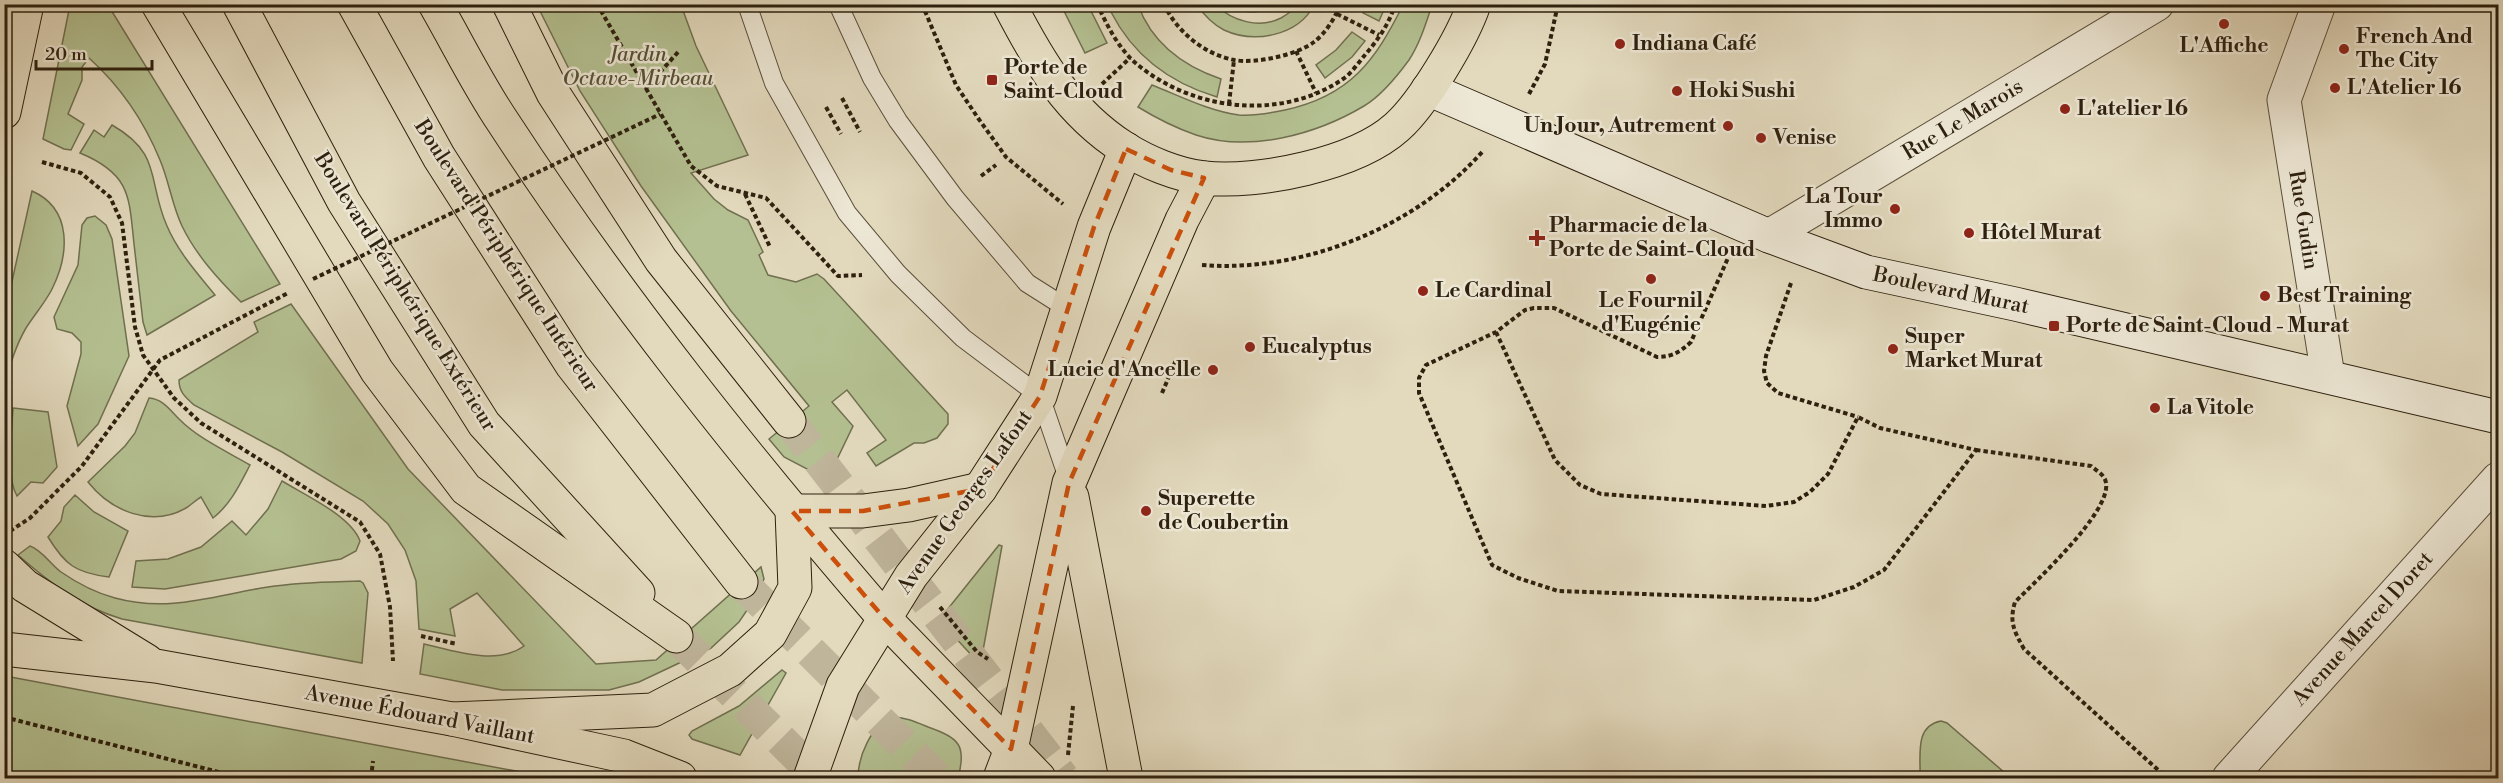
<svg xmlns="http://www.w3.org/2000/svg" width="2503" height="783" font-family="'Libre Bodoni',serif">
<rect width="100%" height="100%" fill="#e3dabe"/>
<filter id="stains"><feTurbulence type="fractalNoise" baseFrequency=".00333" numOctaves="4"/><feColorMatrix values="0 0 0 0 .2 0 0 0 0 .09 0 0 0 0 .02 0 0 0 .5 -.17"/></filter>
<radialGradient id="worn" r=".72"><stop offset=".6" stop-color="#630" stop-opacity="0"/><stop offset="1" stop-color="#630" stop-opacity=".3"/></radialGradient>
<g fill="#b4c091" stroke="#707050" stroke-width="1.5">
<path d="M 70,5 L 108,5 L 280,284 L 241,302 C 218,279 196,255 182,226 C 172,205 169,181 160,160 C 144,121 120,86 89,58 L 82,67 L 82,80 L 68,114 L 84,124 L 71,150 L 64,149 L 43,139 Z"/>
<polygon points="537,5 681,5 696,46 748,155 691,173 714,199 728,210 748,220 763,252 759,255 768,275 796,282 817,274 824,279 948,414 948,424 937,438 924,443 914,443 876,466 867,453 886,440 847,390 832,402 853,426 828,478 826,479 784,457 769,439 809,406 731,311 641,186 580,91"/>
<polygon points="1061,5 1088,5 1107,43 1085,53"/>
<path d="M 1114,5 L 1138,5 C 1152,43 1183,66 1221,79 L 1217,97 C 1170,83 1134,57 1111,12 L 1115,10 Z"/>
<path d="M 1196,5 L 1216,5 C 1232,21 1259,29 1281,18 C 1297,9 1293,4 1314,5 C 1298,36 1254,44 1224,30 C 1212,24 1204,14 1196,5 Z"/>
<polygon points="1366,5 1386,5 1379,21 1363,13"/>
<path d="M 1403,5 L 1432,5 C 1426,23 1420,43 1409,60 C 1398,75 1381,96 1364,106 C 1317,134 1250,153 1196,135 C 1176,128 1156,118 1138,107 L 1152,85 C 1180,96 1209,111 1239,115 C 1253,116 1271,113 1285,110 C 1350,96 1375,61 1403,5 Z"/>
<polygon points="1352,32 1365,41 1352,57 1325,78 1316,65 1336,50"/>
<path d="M 112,125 C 163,154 147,181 167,226 C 178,252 198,274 215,295 L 147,335 L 143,322 C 140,296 137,270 134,244 C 129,197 131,174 80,153 L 94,130 L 104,137 Z"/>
<path d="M 32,191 C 73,209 69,255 52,289 C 45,303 34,315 26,328 C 16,345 10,364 5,384 L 5,313 Z"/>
<polygon points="95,216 106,225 112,239 129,356 98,424 78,446 67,406 81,354 81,342 72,333 57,329 54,317 78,265 82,225 87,218"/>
<path d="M 291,304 L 408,469 L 596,664 L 656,660 L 761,567 L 764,579 L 754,600 L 739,622 L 711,648 L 639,682 L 609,690 L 502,690 L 420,674 L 424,644 C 454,651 497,666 524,646 L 477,593 L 450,609 L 455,636 L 419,629 L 416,581 L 405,550 L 388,524 L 363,501 L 282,452 L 194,405 C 185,397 179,392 179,380 L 258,332 L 254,322 Z"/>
<path d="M 149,398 C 163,399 170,410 179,419 C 199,439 226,451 250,465 C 240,484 231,504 213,518 L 201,497 C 196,500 191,505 186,508 C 151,528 111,511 88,482 L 125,446 L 135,433 Z"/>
<path d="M 13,408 L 48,412 L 57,467 L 43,483 L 31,482 L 17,496 C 5,475 12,432 13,408 Z"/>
<path d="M 282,481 C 305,495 351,516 360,541 L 356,551 L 341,559 L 165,589 L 132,587 L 136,561 L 168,559 L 201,547 L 232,521 L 246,535 L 268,509 Z"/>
<path d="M 75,495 L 94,512 L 128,531 L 109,577 C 76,573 65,565 48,537 L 61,521 L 64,507 Z"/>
<polygon points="999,545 1002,546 982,656 976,660 939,620"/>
<path d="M 30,546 C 42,550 51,565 61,572 C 77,583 96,593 115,598 C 170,613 215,595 268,587 C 299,582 329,582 360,581 L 363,583 L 368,593 L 362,663 L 122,619 C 81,607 50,583 18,555 Z"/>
<polygon points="782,670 786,673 740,755 692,739 689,735 692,731 739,706"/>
<polygon points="5,676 553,778 5,778"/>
<path d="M 892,717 C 905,717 916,722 928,727 C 959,738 967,745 958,778 L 858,778 C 858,757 871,725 892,717 Z"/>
<path d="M 1941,721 L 1947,723 L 2005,773 L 2008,778 L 1920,778 C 1921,756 1914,726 1941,721 Z"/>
</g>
<path fill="#95bbae" stroke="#6b7d6e" stroke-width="1.5" d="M 1230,5 L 1281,5 C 1264,12 1247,16 1230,5 Z"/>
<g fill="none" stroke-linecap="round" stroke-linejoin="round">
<g stroke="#bfb59b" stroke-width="33" stroke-dasharray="33 16" stroke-linecap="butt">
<polyline points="789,421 1063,778"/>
<polyline points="741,582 937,778"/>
<polyline points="676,636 819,778"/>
</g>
<g stroke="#5a4e3a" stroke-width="20">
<g id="service">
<polyline points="747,4 774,83 847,213 898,274 963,338 1040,396 1069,481"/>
<polyline points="838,4 872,78 898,121 955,198 1027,283 1068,309"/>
</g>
</g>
<g stroke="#5a4e3a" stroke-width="35">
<g id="minor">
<polyline points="2319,4 2284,100 2328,376"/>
<polyline points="1769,236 2157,4"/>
<polyline points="2229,778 2498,479"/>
</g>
</g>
<g stroke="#2d200e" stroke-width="35">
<polyline id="secondary" points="1428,89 1769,236 1866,272 2015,304 2498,417"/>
</g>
<g stroke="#2d200e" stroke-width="35">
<g id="primary">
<path d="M 1009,4 C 1039,62 1068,112 1124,148 C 1146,162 1177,175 1204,178 C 1258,184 1356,164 1397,127 C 1423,104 1463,37 1474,4"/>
<polyline points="4,112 27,4"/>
<polyline points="1072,497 1126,778"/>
<polyline points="4,566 25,586 147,661"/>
<polyline points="884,618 1039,778"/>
<polyline points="4,649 156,666 452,719 624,756 680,778"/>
<polyline points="810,778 843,686 911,576 980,489 1040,396 1094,227 1126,149"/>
<polyline points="1000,778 1011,749 1069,483 1182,220 1204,178"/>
</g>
</g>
<g stroke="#2d200e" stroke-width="35">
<g id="trunk">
<polyline points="158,4 377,371 466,489 676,636"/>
<polyline points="239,4 344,202 484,424 638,593"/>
<polyline points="354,4 439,157 572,365 741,582"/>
<path d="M 435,4 C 458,44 478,85 503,122 C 617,297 748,460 884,618"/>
<polyline points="509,4 553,93 661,260 789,421"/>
<polyline points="452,719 653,710 730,670 770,634 795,588 792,511 863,511 909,505 980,489"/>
</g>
</g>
<g stroke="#2d200e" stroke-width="4" stroke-dasharray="4.5 3" stroke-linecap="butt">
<polyline points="597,4 691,166 717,186 766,198 838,276 862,275"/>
<polyline points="922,4 956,85 978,118 1006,157 1063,204"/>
<path d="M 1097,4 C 1107,25 1119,50 1138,65 C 1194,111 1281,121 1343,79 C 1351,74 1358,63 1365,55 C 1377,41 1390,23 1395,4"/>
<path d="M 1164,4 C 1177,32 1204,54 1234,60 C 1255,64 1297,55 1314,42 C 1325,34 1336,17 1340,4"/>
<polyline points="1337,14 1379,35"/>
<polyline points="1296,51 1316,93"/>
<polyline points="1102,84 1130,58"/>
<polyline points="645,89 679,51"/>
<polyline points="1529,94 1545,64 1558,4"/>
<polyline points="842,98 860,132"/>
<polyline points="1229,104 1234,60"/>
<polyline points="826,107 841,134"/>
<polyline points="652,118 660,114"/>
<polyline points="42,162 81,173 110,197 122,223 135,327 143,355 174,398 201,423 360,522 380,554 390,607 393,661"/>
<polyline points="981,176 996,165"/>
<polyline points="745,194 770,247"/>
<path d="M 1202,265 C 1304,273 1416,227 1483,151"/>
<polyline points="1791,283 1766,356 1764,371 1767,383 1778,393 1858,417"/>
<path d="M 1496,332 L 1555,460 L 1580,485 L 1601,494 L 1766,506 L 1794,502 L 1810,492 L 1828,474 L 1858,417 L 1880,428 L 1976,450 L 1884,570 L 1854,587 L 1814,600 L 1558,591 L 1518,578 L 1492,565 L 1419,393 L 1419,378 L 1426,365 L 1496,332 L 1525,310 L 1534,308 L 1554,308 L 1657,357 C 1672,357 1680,352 1691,342 L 1728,258"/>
<polyline points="1162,393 1176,360"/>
<path d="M 1976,450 L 2091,466 C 2097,471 2105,475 2106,483 C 2111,512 2036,581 2015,602 C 2009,622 2014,631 2024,649 L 2167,778"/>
<polyline points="10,531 30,518 82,466 160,360 288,293"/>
<polyline points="940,607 977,652 988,659"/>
<polyline points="421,636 457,644"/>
<polyline points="4,717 242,778"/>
<polyline points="1068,755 1073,706"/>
<polyline points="371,778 373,761"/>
</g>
<use href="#service" stroke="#ede7d5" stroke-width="18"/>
<use href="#minor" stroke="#ede7d5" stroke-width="33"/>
<use href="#secondary" stroke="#ede7d5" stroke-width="33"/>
<use href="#primary" stroke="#e3dabe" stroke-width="33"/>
<use href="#trunk" stroke="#e3dabe" stroke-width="33"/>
<polyline stroke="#2d200e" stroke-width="4" stroke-dasharray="4.5 3" stroke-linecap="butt" points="313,279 652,118"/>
</g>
<path fill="none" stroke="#cc500c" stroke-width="4.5" stroke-dasharray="12 8" stroke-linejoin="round" d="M 1126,149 L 1171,170 L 1204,178 L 1069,483 L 1011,749 L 884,618 L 792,511 L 863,511 L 980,489 L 1040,396 L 1094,227 Z"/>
<g fill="#8f2418" stroke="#ede7d5" stroke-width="2">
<circle cx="2224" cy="24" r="6"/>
<circle cx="1620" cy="44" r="6"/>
<circle cx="2344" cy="49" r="6"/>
<rect x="986" y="74" width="12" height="12" rx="3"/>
<circle cx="2335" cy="88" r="6"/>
<circle cx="1677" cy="91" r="6"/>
<circle cx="2065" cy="109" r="6"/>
<circle cx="1728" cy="126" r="6"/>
<circle cx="1761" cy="138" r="6"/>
<circle cx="1895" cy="209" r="6"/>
<circle cx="1969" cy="233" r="6"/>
<path d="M1534 229h6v6h6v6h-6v6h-6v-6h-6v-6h6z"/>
<circle cx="1651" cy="279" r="6"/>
<circle cx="1423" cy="291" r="6"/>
<circle cx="2265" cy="296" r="6"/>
<rect x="2048" y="320" width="12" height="12" rx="3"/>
<circle cx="1250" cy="347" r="6"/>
<circle cx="1893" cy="349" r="6"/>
<circle cx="1213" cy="370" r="6"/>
<circle cx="2155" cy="408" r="6"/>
<circle cx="1146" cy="511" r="6"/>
</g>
<g text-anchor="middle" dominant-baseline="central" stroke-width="5" stroke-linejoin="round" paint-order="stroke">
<g font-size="21" font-weight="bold" fill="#2d200e" stroke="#ede7d5" text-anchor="start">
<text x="2356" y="37">French And<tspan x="2356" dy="24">The City</tspan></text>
<text x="1632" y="44">Indiana Café</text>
<text x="2224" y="46" text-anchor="middle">L'Affiche</text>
<text x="1004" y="68">Porte de<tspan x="1004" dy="24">Saint-Cloud</tspan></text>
<text x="2347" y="88">L'Atelier 16</text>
<text x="1689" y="91">Hoki Sushi</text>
<text x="2077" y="109">L'atelier 16</text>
<text x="1716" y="126" text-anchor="end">Un Jour, Autrement</text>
<text x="1773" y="138">Venise</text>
<text x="1883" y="197" text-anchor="end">La Tour<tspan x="1883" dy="24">Immo</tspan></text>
<text x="1549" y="226">Pharmacie de la<tspan x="1549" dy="24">Porte de Saint-Cloud</tspan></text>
<text x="1981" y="233">Hôtel Murat</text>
<text x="1435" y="291">Le Cardinal</text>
<text x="2277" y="296">Best Training</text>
<text x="1651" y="301" text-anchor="middle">Le Fournil<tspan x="1651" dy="24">d'Eugénie</tspan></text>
<text x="2066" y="326">Porte de Saint-Cloud - Murat</text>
<text x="1905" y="337">Super<tspan x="1905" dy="24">Market Murat</tspan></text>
<text x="1262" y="347">Eucalyptus</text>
<text x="1201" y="370" text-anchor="end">Lucie d'Ancelle</text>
<text x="2167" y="408">La Vitole</text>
<text x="1158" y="499">Superette<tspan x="1158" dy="24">de Coubertin</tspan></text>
</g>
<g font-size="21" font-style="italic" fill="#565035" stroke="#ede7d5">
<text x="638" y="55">Jardin<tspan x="638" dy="24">Octave-Mirbeau</tspan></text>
</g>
<g font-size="21" fill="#2d200e" stroke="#ede7d5">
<text transform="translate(1963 120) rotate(-31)">Rue Le Marois</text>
<text transform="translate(2303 220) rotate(81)">Rue Gudin</text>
<text transform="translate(506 256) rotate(57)">Boulevard Périphérique Intérieur</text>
<text transform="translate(1951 291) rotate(12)">Boulevard Murat</text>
<text transform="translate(405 292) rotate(58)">Boulevard Périphérique Extérieur</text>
<text transform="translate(965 502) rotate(-55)">Avenue Georges Lafont</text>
<text transform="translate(2363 629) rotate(-48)">Avenue Marcel Doret</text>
<text transform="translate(420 715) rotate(11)">Avenue Édouard Vaillant</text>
</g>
</g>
<rect width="2503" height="783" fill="none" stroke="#e3dabe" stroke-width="24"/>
<rect x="6" y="6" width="2491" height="771" fill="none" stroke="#2d200e" stroke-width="3"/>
<rect x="12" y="12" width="2479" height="759" fill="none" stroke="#2d200e" stroke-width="1.5"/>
<path d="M36 60v9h116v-9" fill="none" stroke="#2d200e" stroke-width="3"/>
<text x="45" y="60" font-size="18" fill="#2d200e" stroke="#ede7d5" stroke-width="4.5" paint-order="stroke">20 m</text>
<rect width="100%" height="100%" filter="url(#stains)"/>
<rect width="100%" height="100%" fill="url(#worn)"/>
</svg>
